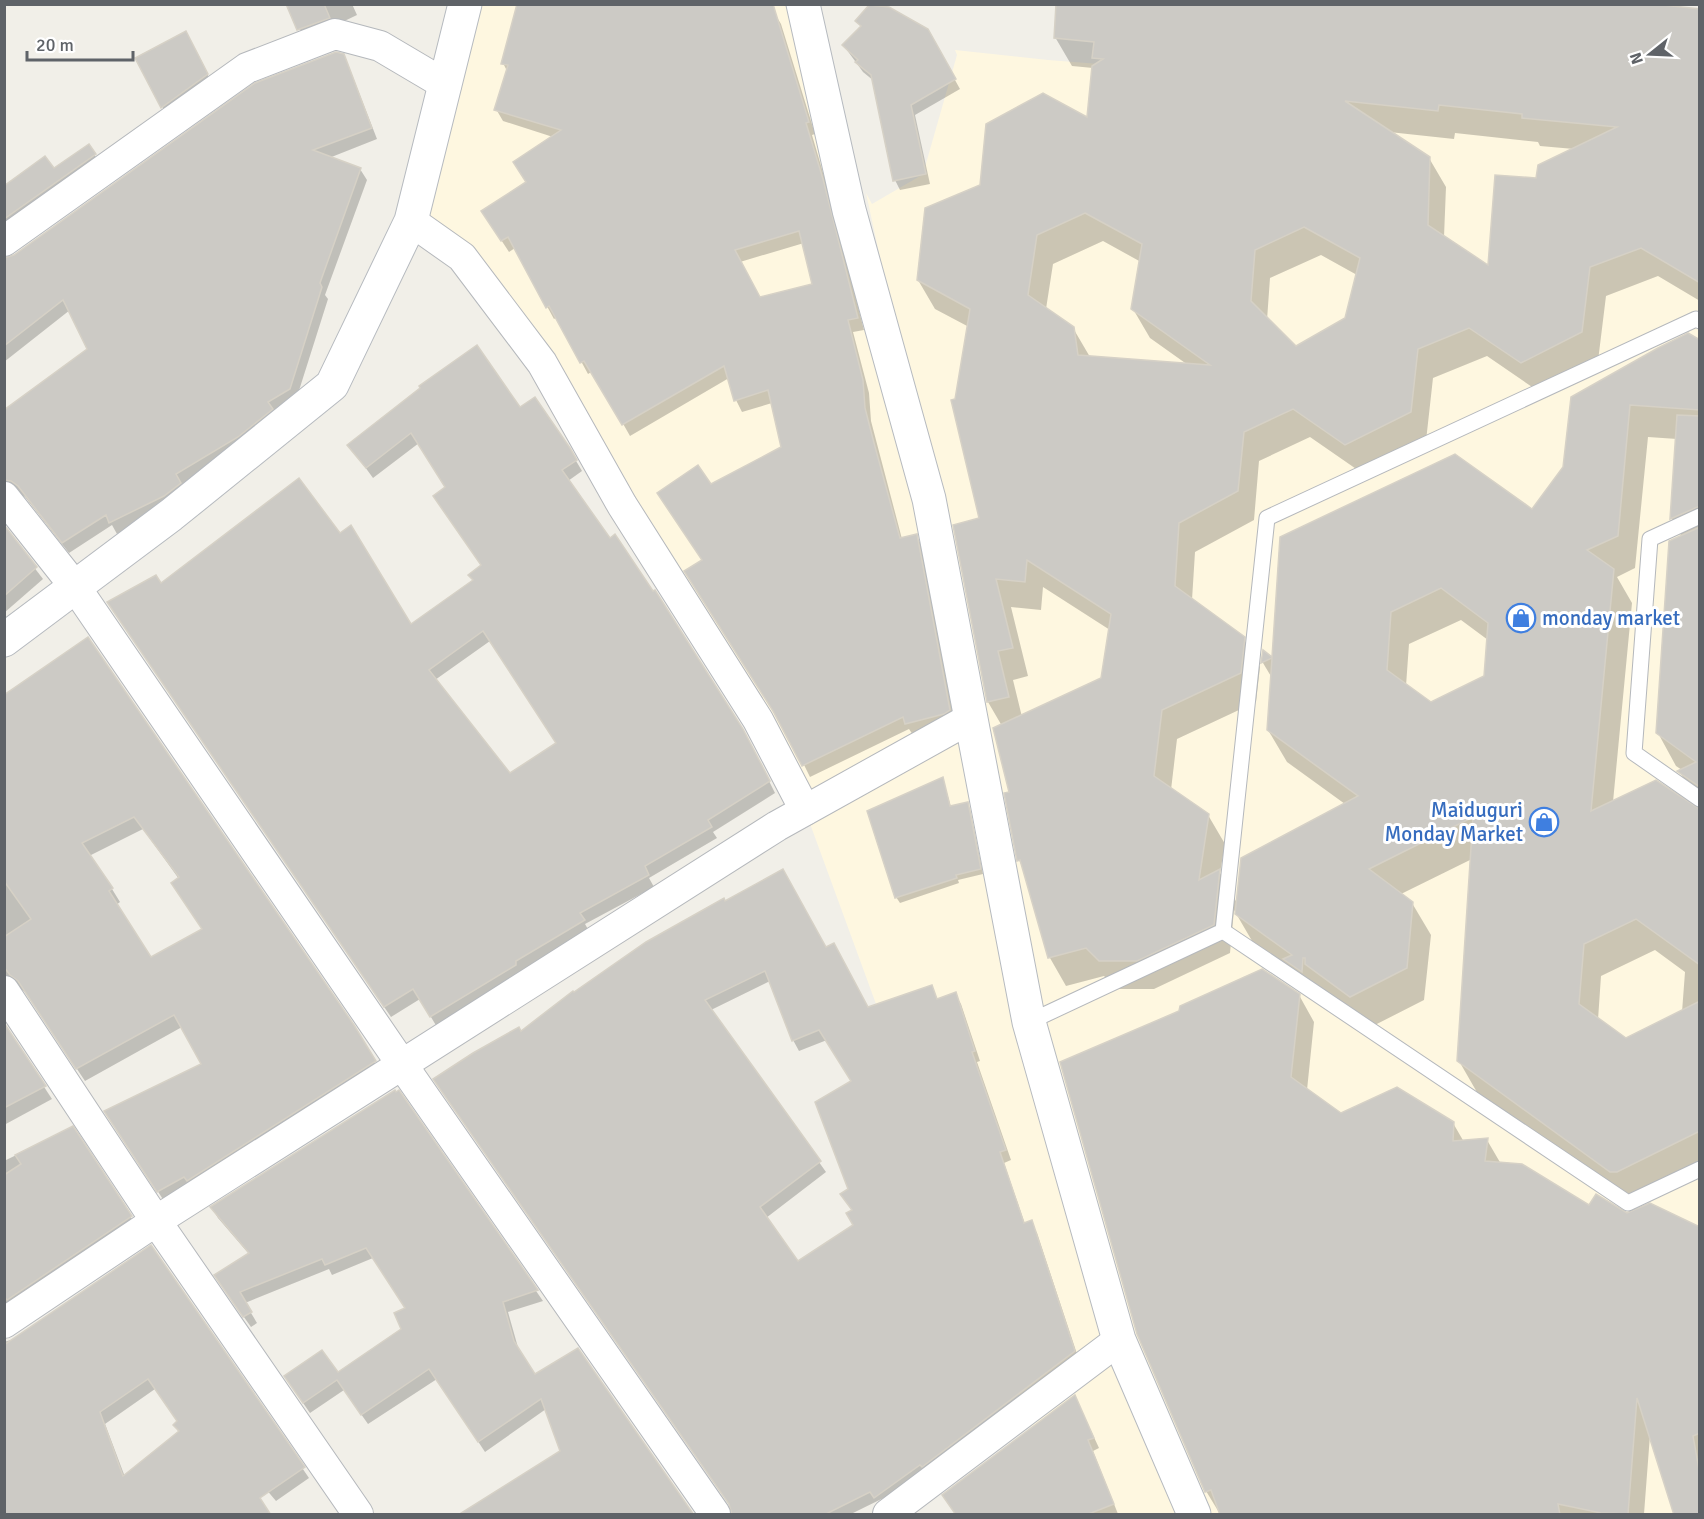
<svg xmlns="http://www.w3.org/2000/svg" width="1704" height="1519" font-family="Signika,sans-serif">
<rect width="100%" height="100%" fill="#f1efe8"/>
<polygon fill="#fef7e0" points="459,5 789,5 1043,1007 866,193 872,204 927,172 925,167 957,55 955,50 1048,60 1699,111 1699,1514 1068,1514 1025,1411 805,810 542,363 411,221"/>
<g fill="#0003" fill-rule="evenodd">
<polygon points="288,4 352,4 357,15 334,26 307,44"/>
<path d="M 773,11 L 781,24 L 815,134 L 812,135 L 829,193 L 864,330 L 853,332 L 869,393 L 871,421 L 902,539 L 916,536 L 923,547 L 956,722 L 913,735 L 909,729 L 810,777 L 703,561 L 710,485 L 783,448 L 772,403 L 742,412 L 736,400 L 729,378 L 630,436 L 593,371 L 588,374 L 557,317 L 554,319 L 515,248 L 509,252 L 490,223 L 527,183 L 553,137 L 503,121 L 496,109 L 507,71 L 503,63 ZM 804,243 L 814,285 L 760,299 L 740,262 Z"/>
<path d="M 1700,11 L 1700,301 L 1658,276 L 1606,296 L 1598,361 L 1538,391 L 1487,356 L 1433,378 L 1426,441 L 1362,473 L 1310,437 L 1259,461 L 1254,520 L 1195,552 L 1192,600 L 1243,638 L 1260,667 L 1256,702 L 1177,739 L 1171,790 L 1208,815 L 1225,844 L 1220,873 L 1237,903 L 1345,804 L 1287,762 L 1268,730 L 1272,678 L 1263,663 L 1264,653 L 1273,659 L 1532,512 L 1564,468 L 1573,398 L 1700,348 L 1700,805 L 1679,771 L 1682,770 L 1676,766 L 1658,733 L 1682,537 L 1672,519 L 1677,439 L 1648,437 L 1635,568 L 1617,577 L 1632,603 L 1613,802 L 1700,809 L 1700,1172 L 1636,1204 L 1478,1094 L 1459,1061 L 1472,859 L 1401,894 L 1412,903 L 1431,935 L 1424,1000 L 1369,1028 L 1255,946 L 1234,910 L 1230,953 L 1154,989 L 1116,989 L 1104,976 L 1066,986 L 1050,958 L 1024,870 L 1019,860 L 1002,726 L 988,702 L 980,519 L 957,400 L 969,327 L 935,309 L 918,280 L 981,186 L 1088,120 L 1093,68 L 1072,66 L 1055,37 ZM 1389,132 L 1454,139 L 1455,133 L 1538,142 L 1540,146 L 1574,149 L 1537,180 L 1489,267 L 1444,237 L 1446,187 L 1429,158 ZM 1103,241 L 1141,262 L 1133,309 L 1150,338 L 1188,365 L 1090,357 L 1073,328 L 1046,309 L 1053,264 ZM 1321,255 L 1357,275 L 1346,319 L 1296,348 L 1267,320 L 1270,278 ZM 1043,587 L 1110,630 L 1102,679 L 1022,717 L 1013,680 L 1028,676 L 1011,607 L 1041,610 ZM 1461,620 L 1488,640 L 1485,677 L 1431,704 L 1406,686 L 1409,644 ZM 1655,950 L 1685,972 L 1682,1012 L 1626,1039 L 1598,1020 L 1601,976 Z"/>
<polygon points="857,21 927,30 960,89 915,115 930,184 900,190 895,180 874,81 863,72 844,46 861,27"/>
<polygon points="192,45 214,87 169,119 137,59"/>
<polygon points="343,55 349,67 377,139 329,158 360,169 367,180 325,295 328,299 296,400 171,507 117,534 112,525 69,553 25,497 17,492 4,492 4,412 89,350 70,310 4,362 4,283"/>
<polygon points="89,146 101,166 4,235 4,188 53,170"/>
<path d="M 519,409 L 569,449 L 582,471 L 568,481 L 749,741 L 775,793 L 713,832 L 717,838 L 649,878 L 654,887 L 585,924 L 589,931 L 437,1027 L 420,999 L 391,1017 L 115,613 L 161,586 L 411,626 L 474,581 L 482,566 L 446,487 L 419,443 L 373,478 L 349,445 ZM 490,641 L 558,744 L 510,775 L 435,680 Z"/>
<polygon points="4,528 43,579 4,613"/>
<path d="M 88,639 L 382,1074 L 166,1204 L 114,1124 L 203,1065 L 182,1027 L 85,1081 L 27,994 L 20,988 L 4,988 L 4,710 ZM 143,829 L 179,879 L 172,884 L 203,930 L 151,959 L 116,905 L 120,902 L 112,889 L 89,856 Z"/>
<polygon points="943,779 951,807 967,803 970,809 983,874 958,880 959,883 900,903 896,897"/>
<path d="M 826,949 L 867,1008 L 931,987 L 938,1000 L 955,994 L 961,1004 L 980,1061 L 977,1062 L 1011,1160 L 1004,1163 L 1025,1224 L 1031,1222 L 1037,1233 L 1080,1363 L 918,1481 L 851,1514 L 733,1514 L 521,1034 ZM 770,981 L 793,1040 L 799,1051 L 827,1040 L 852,1082 L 850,1190 L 854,1225 L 797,1263 L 766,1218 L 826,1172 L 711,1010 Z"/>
<polygon points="1299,995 1314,1022 1307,1090 1341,1115 1453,1123 1464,1142 1487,1140 1501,1164 1589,1207 1700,1229 1700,1514 1650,1435 1644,1514 1220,1514 1206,1491"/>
<polygon points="4,1026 52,1099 4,1125"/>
<polygon points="398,1092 543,1301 508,1312 519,1351 535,1377 562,1452 546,1409 485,1452 437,1379 368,1424 344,1390 310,1413 292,1387 337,1375 403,1330 407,1309 373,1258 332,1275 329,1269 245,1303 257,1323 251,1327 222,1286 249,1254 218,1218 212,1208"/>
<polygon points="72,1128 137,1227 4,1316 4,1161"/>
<path d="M 151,1247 L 309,1478 L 276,1501 L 208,1421 L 243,1514 L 4,1514 L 4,1342 L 14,1339 ZM 155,1389 L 178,1422 L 175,1425 L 179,1433 L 125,1477 L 105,1424 Z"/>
<polygon points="1080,1407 1099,1448 1093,1451 1118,1514 956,1514"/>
</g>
<g fill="#cccac5" stroke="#d6d1c6" stroke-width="1.5" fill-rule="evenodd">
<polygon points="286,4 324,4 330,18 297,30"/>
<path d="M 517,4 L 773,4 L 809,122 L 806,123 L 823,179 L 858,318 L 848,320 L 863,380 L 865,408 L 874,443 L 900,538 L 917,534 L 950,710 L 944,714 L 905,724 L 903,717 L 802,766 L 773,711 L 684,571 L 702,560 L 657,493 L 698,465 L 711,484 L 781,447 L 768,390 L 734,401 L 724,366 L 622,425 L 584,361 L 580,363 L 549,306 L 546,308 L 508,237 L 501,241 L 481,211 L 526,182 L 513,162 L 561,130 L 494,110 L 508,65 L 501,64 ZM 799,231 L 812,284 L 760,297 L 735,250 Z"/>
<path d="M 1056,4 L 1654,4 L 1700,9 L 1700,283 L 1641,248 L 1590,267 L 1582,332 L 1521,363 L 1469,328 L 1418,349 L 1411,412 L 1345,445 L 1293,409 L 1244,432 L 1238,491 L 1179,523 L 1175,586 L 1245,637 L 1241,673 L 1162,710 L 1154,776 L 1209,814 L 1199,880 L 1220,869 L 1214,925 L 1137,961 L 1099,961 L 1086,948 L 1048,958 L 1020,860 L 1017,861 L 1004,793 L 1009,792 L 993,728 L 1101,678 L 1111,614 L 1027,560 L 1025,582 L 996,579 L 1013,648 L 998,651 L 1009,697 L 987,702 L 953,525 L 979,518 L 951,400 L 955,399 L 970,309 L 917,280 L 925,208 L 980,185 L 986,124 L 1043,93 L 1087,117 L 1092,66 L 1103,59 L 1092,58 L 1094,42 L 1054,38 ZM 1345,101 L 1438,111 L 1439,105 L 1522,114 L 1522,118 L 1617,127 L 1538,165 L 1536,178 L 1495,175 L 1488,265 L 1428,225 L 1430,157 ZM 1085,213 L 1142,244 L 1131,309 L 1210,365 L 1078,355 L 1074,327 L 1028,295 L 1037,235 ZM 1304,227 L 1360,258 L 1345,318 L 1296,346 L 1251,301 L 1255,250 Z"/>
<polygon points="869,5 889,7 928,29 956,79 911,105 926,174 893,181 871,75 855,62 858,60 842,45 861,26 855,21"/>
<polygon points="186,31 208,74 161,108 135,58"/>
<polygon points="336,52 344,54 372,128 313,150 361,168 320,283 322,287 290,389 268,402 273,409 238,437 176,474 181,483 164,496 109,523 106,515 62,543 18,486 11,481 4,480 4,410 87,349 63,300 4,346 4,258 14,255 255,83"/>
<polygon points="89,144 96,154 4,219 4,186 45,156 54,168"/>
<path d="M 1688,333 L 1700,340 L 1700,410 L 1630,405 L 1618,536 L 1587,550 L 1614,569 L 1591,811 L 1656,780 L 1700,809 L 1700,965 L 1636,919 L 1584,944 L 1579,1004 L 1626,1038 L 1700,1001 L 1700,1131 L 1617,1172 L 1610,1172 L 1457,1061 L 1473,817 L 1369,869 L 1413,902 L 1407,968 L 1350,997 L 1305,964 L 1305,958 L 1303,958 L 1302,972 L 1283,959 L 1292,955 L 1235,914 L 1241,858 L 1358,796 L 1267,730 L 1272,658 L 1261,663 L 1263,650 L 1272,657 L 1280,537 L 1455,454 L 1532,509 L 1563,467 L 1571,397 L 1658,348 ZM 1441,588 L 1488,623 L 1484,676 L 1431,702 L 1387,670 L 1391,612 Z"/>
<path d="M 477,345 L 520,407 L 535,397 L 570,448 L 577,460 L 562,470 L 610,538 L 615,534 L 653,591 L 655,590 L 743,729 L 770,781 L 708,820 L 712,827 L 645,866 L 649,875 L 580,913 L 585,920 L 516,961 L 516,965 L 430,1017 L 413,989 L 384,1007 L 107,602 L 156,575 L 161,583 L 299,478 L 340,533 L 351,525 L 411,624 L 473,580 L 468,575 L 481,565 L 433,496 L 445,487 L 411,433 L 366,468 L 347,445 L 420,388 L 419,386 ZM 483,631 L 556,743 L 510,773 L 429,670 Z"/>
<polygon points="1677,415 1700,416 1700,506 1670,519"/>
<polygon points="4,525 37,567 4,596"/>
<polygon points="1700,527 1700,787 1677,771 1696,762 1656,733 1669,541"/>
<path d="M 88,637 L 354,1025 L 376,1061 L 187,1181 L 184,1177 L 157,1192 L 104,1111 L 201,1064 L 174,1015 L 76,1069 L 18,981 L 10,975 L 4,967 L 4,937 L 31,919 L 4,881 L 4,695 ZM 134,817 L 179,877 L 171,883 L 202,929 L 151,957 L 109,891 L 113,888 L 82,843 Z"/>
<polygon points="943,777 950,806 968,802 981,869 956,875 957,878 895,898 867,811"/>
<path d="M 783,869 L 826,947 L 834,943 L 868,1007 L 932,985 L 937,999 L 956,992 L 975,1051 L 972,1052 L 1006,1150 L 1000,1152 L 1024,1223 L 1032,1220 L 1075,1351 L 922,1467 L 920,1465 L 874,1498 L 870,1492 L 824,1515 L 732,1515 L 729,1504 L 433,1079 L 473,1053 L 519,1027 L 521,1031 L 573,991 L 574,992 L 646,942 L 724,898 L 725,901 ZM 765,971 L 792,1041 L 819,1030 L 851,1081 L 815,1102 L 848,1189 L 840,1194 L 852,1210 L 846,1213 L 853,1225 L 798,1261 L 760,1207 L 821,1161 L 705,1000 Z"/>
<polygon points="1262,969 1300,994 1291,1077 1341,1113 1397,1087 1454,1122 1453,1141 1488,1138 1485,1161 1522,1164 1589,1205 1596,1194 1627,1213 1650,1203 1700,1227 1700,1433 1693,1436 1700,1475 1700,1515 1674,1515 1637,1398 1628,1514 1601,1513 1558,1504 1560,1515 1220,1515 1211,1490 1205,1492 1137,1334 1060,1062 1179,1011 1180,1006"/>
<polygon points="4,1023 46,1086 4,1108"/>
<polygon points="395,1090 396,1092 399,1090 538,1290 503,1302 514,1341 535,1374 578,1348 694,1515 458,1515 560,1451 541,1399 478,1442 429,1369 361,1415 337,1380 303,1403 284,1376 322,1350 338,1372 401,1329 394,1313 405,1308 366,1248 325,1265 322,1259 240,1292 252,1312 243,1317 214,1275 249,1253 210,1207"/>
<polygon points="73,1126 132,1216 7,1300 4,1296 4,1175 21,1164 15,1155"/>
<path d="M 151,1245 L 305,1467 L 260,1498 L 271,1515 L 4,1515 L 4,1345 ZM 148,1379 L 177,1421 L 173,1425 L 179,1431 L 123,1476 L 100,1412 Z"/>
<polygon points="1075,1395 1094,1438 1088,1440 1114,1504 1086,1515 956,1515 942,1495"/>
</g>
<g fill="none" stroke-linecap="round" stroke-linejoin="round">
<g stroke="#b5b8bc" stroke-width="17">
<g id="lane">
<polyline points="1700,516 1650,539 1634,753 1700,799"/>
<polyline points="1223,931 1628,1203 1700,1169"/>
<polyline points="1029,1022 1223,931 1267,518 1696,319 1700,321"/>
</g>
</g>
<g stroke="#b5b8bc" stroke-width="32">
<g id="street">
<polyline points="411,221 462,257 542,363 622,505 758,720 805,810"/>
<polyline points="4,241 247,68 335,34 380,46 446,85"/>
<polyline points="4,497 76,588 403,1066 715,1514"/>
<polyline points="4,991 156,1221 358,1514"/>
<polyline points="4,1323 156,1221 777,826 971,718"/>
<polyline points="888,1514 1119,1340"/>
</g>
</g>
<g stroke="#b6babf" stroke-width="35">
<g id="secondary">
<polyline points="803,4 849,210 929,499 1029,1022 1119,1340 1194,1514"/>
<polyline points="4,640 171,515 332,385 411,221 465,4"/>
</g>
</g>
<use href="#lane" stroke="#fff" stroke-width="15"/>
<use href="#street" stroke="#fff" stroke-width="30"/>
<use href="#secondary" stroke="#fff" stroke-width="33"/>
</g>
<defs>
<g id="shop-ring" transform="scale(1.5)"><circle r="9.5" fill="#fff" stroke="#3f7fe0" stroke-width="1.5"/><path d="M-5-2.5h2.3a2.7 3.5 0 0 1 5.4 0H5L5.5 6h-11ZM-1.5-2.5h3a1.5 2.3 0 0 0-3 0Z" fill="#3f7fe0"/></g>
</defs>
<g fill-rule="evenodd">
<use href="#shop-ring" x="1521" y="618"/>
<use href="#shop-ring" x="1544" y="822"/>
</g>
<g text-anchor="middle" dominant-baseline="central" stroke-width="6" stroke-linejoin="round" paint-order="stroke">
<g font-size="21" fill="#366cbe" stroke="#fff" text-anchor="start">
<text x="1542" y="618">monday market</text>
<text x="1523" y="810" text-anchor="end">Maiduguri<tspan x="1523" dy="24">Monday Market</tspan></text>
</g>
</g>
<rect width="1704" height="1519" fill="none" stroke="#5f6368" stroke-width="12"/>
<g transform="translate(1650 54) rotate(252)" stroke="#ffffff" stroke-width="4.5" paint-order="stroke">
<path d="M0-4.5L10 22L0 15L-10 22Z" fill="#5f6368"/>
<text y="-9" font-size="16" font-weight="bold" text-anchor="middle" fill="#5f6368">N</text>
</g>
<path d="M27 51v9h106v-9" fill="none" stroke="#5f6368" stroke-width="3"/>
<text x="36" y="51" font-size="18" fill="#5f6368" stroke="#ffffff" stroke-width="4.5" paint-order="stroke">20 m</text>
</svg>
